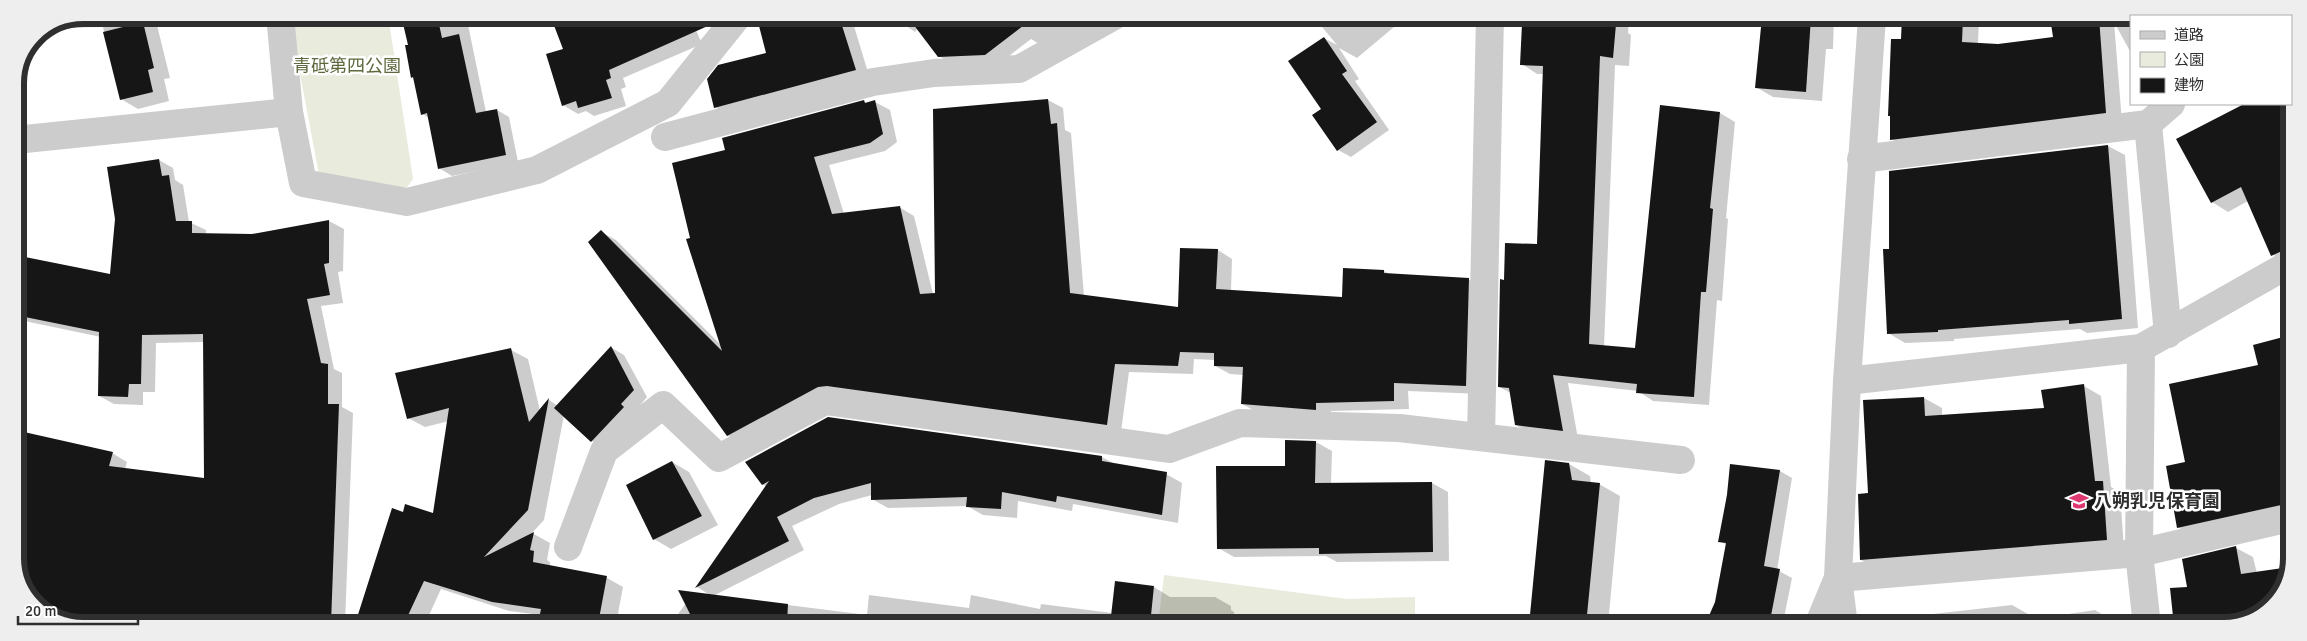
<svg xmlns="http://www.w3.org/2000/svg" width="2307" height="641" font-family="Signika,'Noto Sans JP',sans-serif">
<rect width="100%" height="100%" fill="#fff"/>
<g fill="#e9ecdd">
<polygon points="289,15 388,15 413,179 405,190 319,175"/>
<polygon points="1164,575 1347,599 1415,597 1415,625 1158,625"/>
</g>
<g fill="#0003">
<polygon points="83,15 183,15 155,17 170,78 164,79 169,101 138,109 121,99 103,27 51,28"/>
<polygon points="402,15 466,15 486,112 497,110 509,117 518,162 452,176 439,168 429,118 422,114 415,79 412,77 409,46"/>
<polygon points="552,15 692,16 690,16 702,44 623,78 626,87 621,89 626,106 594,116 586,111 578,114 563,105 564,49"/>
<polygon points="757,16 851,16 870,79 730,115 715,107 768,53"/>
<polygon points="892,16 1081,16 1046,48 1031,39 1000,63 954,65 939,56 918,28 915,32"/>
<polygon points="1313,16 1385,16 1394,27 1357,58 1339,48 1359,79 1355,81 1389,130 1351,157 1338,150 1322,109 1324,38 1337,45"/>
<polygon points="1524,17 1629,17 1628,33 1631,35 1629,66 1615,65 1604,347 1637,349 1720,113 1735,122 1726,218 1728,219 1722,301 1717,300 1709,405 1653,401 1638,391 1568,383 1578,439 1532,434 1516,425 1511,393 1499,387 1506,281 1538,245 1544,74 1537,74 1522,64"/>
<polygon points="1763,17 1834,17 1833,49 1826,49 1822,101 1773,97 1756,87"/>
<polygon points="1903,17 1979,17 1978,44 1998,45 2055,38 2052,17 2131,17 2131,53 2114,22 2122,122 1907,148 1891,139 1902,41"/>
<polygon points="2292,80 2291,263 2289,264 2272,254 2248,201 2228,212 2212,202 2178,140 2247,104 2291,104"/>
<polygon points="1048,100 1063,108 1065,130 1071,133 1084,296 1179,308 1218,250 1232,259 1231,291 1343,298 1345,269 1384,271 1391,275 1468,279 1483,287 1481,394 1408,391 1409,409 1331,411 1331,418 1257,412 1242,404 1244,375 1230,374 1215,366 1215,360 1194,359 1193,374 1129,372 1121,432 842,393 742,444 727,435 601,232 616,240 722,346 691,239 726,151 864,102 867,103 875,102 890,110 897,142 885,151 829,165 844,214 899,207 914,216 933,294 936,294 934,110"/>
<polygon points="2108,146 2125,155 2138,328 2087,333 2080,329 1954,339 1954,341 1905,343 1888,333"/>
<polygon points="159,160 173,168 175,180 183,185 189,222 206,230 206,234 252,235 329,221 344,229 343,271 338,272 343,303 321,306 334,369 342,373 342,407 353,413 345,624 66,624 32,603 15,563 112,453 127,462 125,469 205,479 204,342 156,343 155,392 143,392 143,405 114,404 99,396 101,337 15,319 15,256 111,276"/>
<polygon points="2291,336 2290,515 2195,537 2178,527 2187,463 2260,366"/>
<polygon points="612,348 624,355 647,397 605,448 592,441 564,415 544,520 532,533 550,543 547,560 550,562 550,566 607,578 623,587 616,624 539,624 541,615 509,611 441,589 425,624 357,624 393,510 404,513 434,514 449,421 425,427 408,418 511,350 528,359 540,411 549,400 558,406"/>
<polygon points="2084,386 2101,396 2111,487 2120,492 2124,549 1879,570 1861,560 1869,495 1865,401 1924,398 1942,408 1942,416 2045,409"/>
<polygon points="828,418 1102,457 1115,464 1166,474 1182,483 1178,523 1073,504 1072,511 1018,501 1017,518 983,515 967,506 888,508 872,499 872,495 839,504 792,526 804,550 713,596 758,609 747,624 671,624 686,603 710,595 697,587 767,487 762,484"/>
<polygon points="1316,442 1332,451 1331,484 1432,483 1448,492 1449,561 1337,562 1326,556 1234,557 1218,548 1286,467"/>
<polygon points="672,462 689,472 718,525 671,549 654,539"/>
<polygon points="1569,464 1590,476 1591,483 1599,484 1620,496 1608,625 1450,625 1451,615 1531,620"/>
<polygon points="1731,466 1780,471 1792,478 1777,570 1792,578 1785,613 1780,626 1707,625 1716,602 1727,545 1720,541"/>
<polygon points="2236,548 2253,557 2266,612 2224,626 2176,626 2189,588"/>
<polygon points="1154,587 1170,597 1215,597 1231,606 1231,610 1234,612 1234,625 786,624 788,605 867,615 869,595 969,608 971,595 1040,609 1041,604 1112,613"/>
<polygon points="2012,605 2028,614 2029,620 2095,610 2112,620 2113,626 1873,626 1872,621"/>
<polygon points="658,621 664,624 656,624"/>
</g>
<g fill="#161616">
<polygon points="401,15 437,15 442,38 459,34 476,113 497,109 506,155 438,169 427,113 421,115 413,77 411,78 405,45 408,45"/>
<polygon points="550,15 718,16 710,25 609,70 611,78 606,80 612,98 578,108 576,101 562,106 546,54 563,49"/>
<polygon points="782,16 839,16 856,70 714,108 707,79 718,65 766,53 758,22"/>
<polygon points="907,16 1036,16 985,55 938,57"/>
<polygon points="1762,17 1811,17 1806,92 1755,88"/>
<polygon points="1902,17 1963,17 1962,42 1998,44 2053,37 2050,17 2099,17 2106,113 1890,140 1890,116 1888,116 1891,39 1901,39"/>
<polygon points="1575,21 1616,24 1613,58 1600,56 1589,344 1635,348 1660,105 1720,112 1710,208 1713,209 1706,292 1701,292 1694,397 1636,393 1637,384 1553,375 1563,431 1515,425 1509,388 1498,387 1500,279 1504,280 1505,243 1537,244 1543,66 1520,65 1522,24 1575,27"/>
<polygon points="143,22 154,68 148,70 153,92 120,100 103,32"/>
<polygon points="1324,37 1347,71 1342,74 1377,122 1337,151 1312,115 1321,109 1288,61"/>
<polygon points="1048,99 1051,124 1057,123 1070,293 1178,307 1180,248 1218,249 1216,289 1342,297 1343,268 1384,270 1384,273 1469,278 1466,386 1394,383 1394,401 1316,403 1316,410 1241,404 1243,367 1214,366 1214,353 1180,352 1178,366 1115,364 1107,425 827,386 818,387 727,436 588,242 601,230 722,351 686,239 690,238 672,163 725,150 722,138 864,100 865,103 875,100 883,134 870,143 814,157 832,214 900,206 920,294 935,293 933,109"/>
<polygon points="2244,104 2292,104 2291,247 2271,256 2241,187 2211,203 2176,139"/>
<polygon points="2108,145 2122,319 2069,324 2069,320 1938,330 1938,332 1887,334 1883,249 1889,249 1889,171"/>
<polygon points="159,159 162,176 169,175 176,221 192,221 192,233 252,234 329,220 329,263 324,264 330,295 307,299 321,363 328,364 328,404 339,404 331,624 66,624 32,603 15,563 15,430 113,452 109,466 204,478 203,334 142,335 141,384 129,384 128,397 98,396 99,332 15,315 15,255 110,274 115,219 107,167"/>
<polygon points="2291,281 2291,300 2284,285"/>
<polygon points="2291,335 2290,503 2177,528 2166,466 2185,462 2169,384 2258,365 2253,345"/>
<polygon points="611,346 634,390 621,404 624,407 591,442 554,408"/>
<polygon points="511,348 529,422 549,398 528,510 484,557 534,532 530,550 534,551 533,562 607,576 598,624 538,624 541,609 492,602 424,581 404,624 355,624 392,508 403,512 405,504 433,513 449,408 407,419 395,373"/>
<polygon points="2084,384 2095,481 2103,481 2107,540 1860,560 1858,494 1868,493 1863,400 1924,397 1925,416 2044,408 2041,390"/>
<polygon points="828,417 1102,456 1102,461 1167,472 1162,515 1057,496 1056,502 1002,492 1001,509 966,507 967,497 871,500 871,483 814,498 777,517 789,541 695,588 769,481 762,485 745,462"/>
<polygon points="1285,440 1316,441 1315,483 1432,482 1433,552 1319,554 1319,548 1217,549 1216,466 1285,466"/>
<polygon points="1545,460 1569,463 1572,480 1600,483 1586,625 1529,625"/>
<polygon points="672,461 702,516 653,540 626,485"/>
<polygon points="1730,464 1780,470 1764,566 1780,569 1769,626 1705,625 1715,602 1726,543 1718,542 1727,495"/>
<polygon points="2236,546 2241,574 2290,567 2290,575 2266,612 2224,626 2174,626 2170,588 2187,587 2182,559"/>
<polygon points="1115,581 1154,586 1150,625 1110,625"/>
<polygon points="678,590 788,604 787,624 695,624"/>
</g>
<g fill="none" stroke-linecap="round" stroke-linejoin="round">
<g stroke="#ccc" stroke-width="28">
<polyline points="280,15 289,112 303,183 407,202 537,170 668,103 738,16"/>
<polyline points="2148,124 2168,334"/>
<polyline points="665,137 873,82 934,73 1019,69 1114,16"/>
<polyline points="15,140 289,112"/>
<polyline points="1861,159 2148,124 2171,104"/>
<polyline points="2141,348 2139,553 2147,626"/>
<polyline points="1847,381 2141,348 2291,263"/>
<polyline points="1481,437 1490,16"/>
<polyline points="568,547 604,451 663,405 719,458 825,401 1169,449 1240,423 1399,428 1681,460"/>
<polyline points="1818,626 1838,578 2139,553 2290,518"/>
<polyline points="1844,626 1838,578 1847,381 1872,17"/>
</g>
</g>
<defs>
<g id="school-bare" transform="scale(1.5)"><path d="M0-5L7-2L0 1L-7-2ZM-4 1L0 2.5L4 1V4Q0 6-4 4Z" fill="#df3770" stroke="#fff" stroke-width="2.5" paint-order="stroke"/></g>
</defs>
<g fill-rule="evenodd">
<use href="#school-bare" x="2079" y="501"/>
</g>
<g text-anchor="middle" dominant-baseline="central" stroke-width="5" stroke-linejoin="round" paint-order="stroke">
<g font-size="18" fill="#5d693d" stroke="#fff">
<text x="347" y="66">青砥第四公園</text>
</g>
<g font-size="18" font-weight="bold" fill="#2f2f2f" stroke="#fff" text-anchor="start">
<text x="2094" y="501">八朔乳児保育園</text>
</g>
</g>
<path d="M0 0H2307V641H0ZM83 24H2224A59 59 0 0 1 2283 83V558A59 59 0 0 1 2224 617H83A59 59 0 0 1 24 558V83A59 59 0 0 1 83 24Z" fill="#eee" fill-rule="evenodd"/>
<path fill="none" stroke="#2f2f2f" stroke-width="6" d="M83 24H2224A59 59 0 0 1 2283 83V558A59 59 0 0 1 2224 617H83A59 59 0 0 1 24 558V83A59 59 0 0 1 83 24Z"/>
<rect x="2130" y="15" width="162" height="90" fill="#ffffff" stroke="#acacac"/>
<rect x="2140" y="31" width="25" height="8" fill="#cccccc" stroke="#acacac"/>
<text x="2174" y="40" font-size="15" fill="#2f2f2f">道路</text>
<rect x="2140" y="52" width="25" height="15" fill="#e9ecdd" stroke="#acacac"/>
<text x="2174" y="65" font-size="15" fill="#2f2f2f">公園</text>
<rect x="2140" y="78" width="25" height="15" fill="#161616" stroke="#acacac"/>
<text x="2174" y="90" font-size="15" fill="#2f2f2f">建物</text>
<path d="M18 616v8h120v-8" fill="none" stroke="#2f2f2f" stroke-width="2.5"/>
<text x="25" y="616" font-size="15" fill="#2f2f2f" stroke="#ffffff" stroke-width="4" paint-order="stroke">20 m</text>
</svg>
